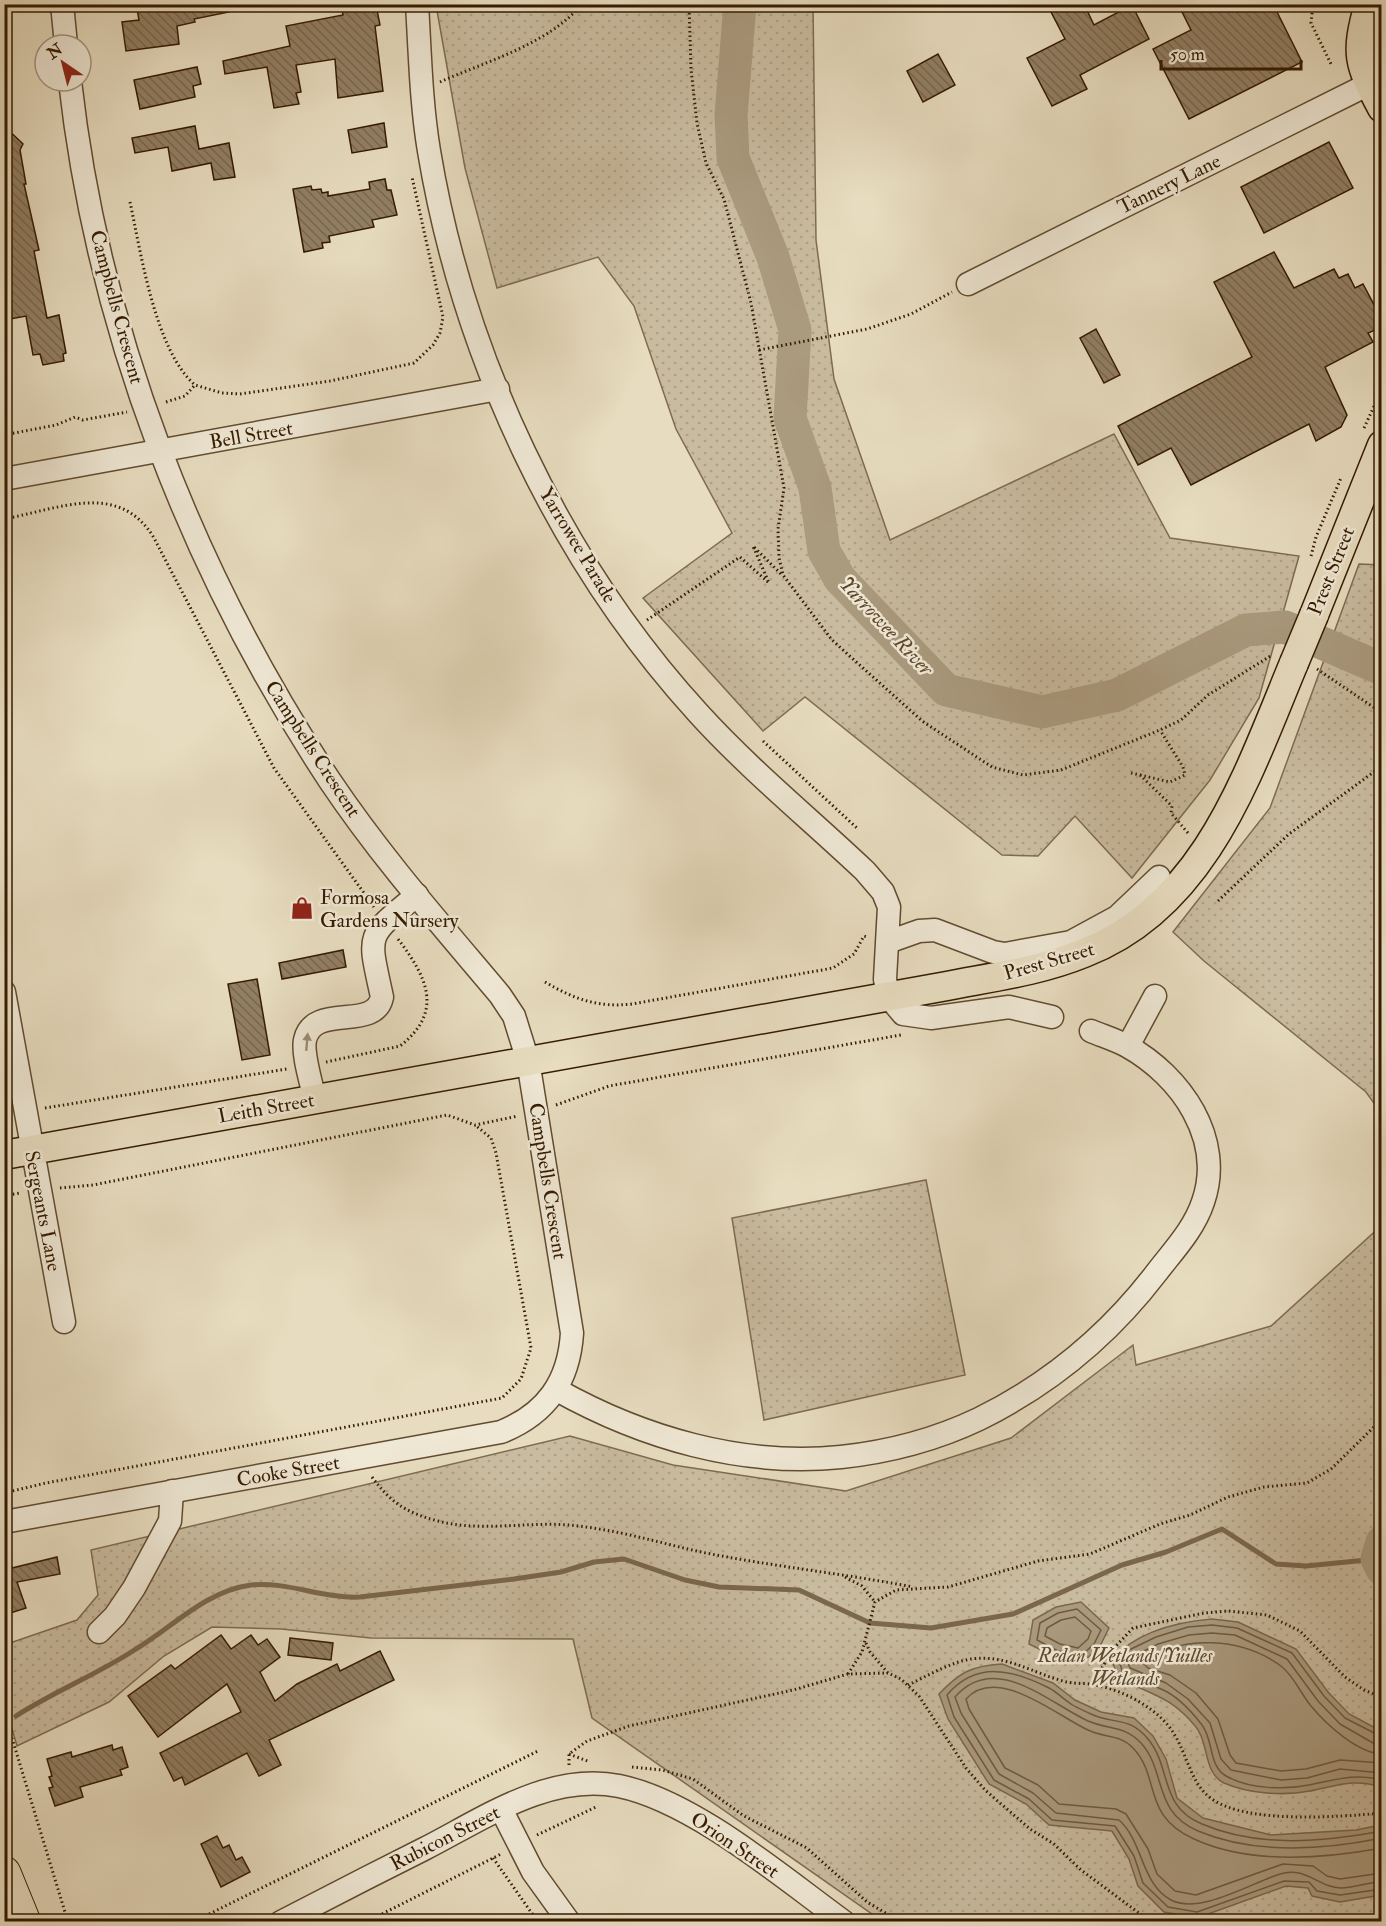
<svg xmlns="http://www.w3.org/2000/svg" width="1386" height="1926" font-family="'IM FELL Double Pica',serif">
<defs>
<pattern id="park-dots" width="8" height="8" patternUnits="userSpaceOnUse" patternTransform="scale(1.5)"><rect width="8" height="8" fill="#c9bb9f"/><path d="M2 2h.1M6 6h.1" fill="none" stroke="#ada087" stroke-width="1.8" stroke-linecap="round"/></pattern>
<pattern id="building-back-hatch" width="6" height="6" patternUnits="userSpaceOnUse" patternTransform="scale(1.5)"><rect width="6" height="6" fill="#927f63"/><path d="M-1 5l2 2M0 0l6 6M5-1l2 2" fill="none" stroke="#78674f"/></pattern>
</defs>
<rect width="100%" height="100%" fill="#e7dcbf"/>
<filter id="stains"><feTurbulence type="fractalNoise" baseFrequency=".00333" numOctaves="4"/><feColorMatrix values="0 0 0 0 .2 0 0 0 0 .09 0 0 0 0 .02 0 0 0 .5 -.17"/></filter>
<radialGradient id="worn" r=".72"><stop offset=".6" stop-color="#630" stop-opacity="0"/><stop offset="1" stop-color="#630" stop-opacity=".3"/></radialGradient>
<g fill="url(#park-dots)" stroke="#7f6b50" stroke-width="1.5">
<polygon points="436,5 813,5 816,240 834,379 890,540 1114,434 1170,538 1299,556 1259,698 1210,780 1132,878 1075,816 1038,856 1002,855 805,697 763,731 643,598 732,533 676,429 634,306 598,257 497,288 465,168"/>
<polygon points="1359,564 1382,565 1381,1113 1366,1092 1204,961 1173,932 1270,808"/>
<polygon points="926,1180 965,1375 764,1420 732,1218"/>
<polygon points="1381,1226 1381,1921 882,1921 592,1718 573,1639 371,1638 281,1629 212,1627 164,1656 109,1702 17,1746 5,1705 4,1645 77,1620 98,1595 91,1550 570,1436 673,1465 846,1491 1011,1438 1133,1345 1136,1365 1271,1326"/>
</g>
<g fill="#aa9a7e" stroke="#7b674c" stroke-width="1.5">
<polygon points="1081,1602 1109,1628 1099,1648 1081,1663 1056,1657 1029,1644 1033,1620 1056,1607"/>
<path d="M 1212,1619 L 1238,1622 L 1296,1649 L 1328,1692 L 1349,1714 L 1381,1731 L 1381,1787 C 1353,1778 1337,1786 1310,1791 C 1284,1796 1249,1794 1224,1783 C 1203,1773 1209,1742 1196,1727 C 1170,1695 1150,1695 1117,1677 L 1112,1659 C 1138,1631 1176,1622 1212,1619 Z"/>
<path d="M 1002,1664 L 1053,1683 L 1075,1700 L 1101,1712 L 1134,1718 L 1153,1736 L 1166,1759 L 1177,1798 L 1203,1818 L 1271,1835 L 1356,1830 L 1381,1825 L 1381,1895 L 1340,1902 L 1312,1896 L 1308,1888 L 1286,1886 L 1197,1918 L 1164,1912 L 1138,1886 L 1129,1859 L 1112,1831 L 1049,1825 L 1026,1804 L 989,1784 L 948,1719 L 939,1694 C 960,1672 971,1666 1002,1664 Z"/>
</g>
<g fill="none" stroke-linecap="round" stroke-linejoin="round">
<g stroke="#705a3f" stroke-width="1.5">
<polygon points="1077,1609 1101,1630 1094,1644 1081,1656 1058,1651 1037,1640 1040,1623 1058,1613"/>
<polygon points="1075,1617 1091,1631 1088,1639 1078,1648 1060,1644 1045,1636 1047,1628 1061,1620"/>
<path d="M 1382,1737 L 1345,1718 L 1324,1696 L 1292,1653 L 1237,1628 L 1212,1625 L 1188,1627 L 1156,1637 L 1129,1650 L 1119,1661 L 1123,1673 C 1135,1680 1147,1683 1161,1689 C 1176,1695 1192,1712 1202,1725 C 1214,1740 1208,1768 1228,1777 C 1250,1789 1285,1790 1309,1785 C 1335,1780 1355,1773 1382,1780"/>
<polyline points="1382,1745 1373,1743 1340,1724 1318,1701 1287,1659 1235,1635 1212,1633 1189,1635 1158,1644 1134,1656 1128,1663 1130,1668 1166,1683 1188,1699 1210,1723 1221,1759 1231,1770 1281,1780 1307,1778 1340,1769 1382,1773"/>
<path d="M 1382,1754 C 1357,1753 1326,1724 1311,1706 C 1301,1694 1294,1676 1281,1666 C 1243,1638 1181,1633 1143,1663 L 1148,1668 L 1170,1675 L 1196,1693 L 1218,1719 L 1230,1755 L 1236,1763 L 1281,1771 L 1306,1769 L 1340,1760 L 1382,1763"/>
<path d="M 1382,1831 C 1323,1842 1258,1848 1202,1824 C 1159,1807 1172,1768 1148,1739 C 1129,1716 1115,1725 1091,1714 C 1085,1711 1077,1708 1071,1704 C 1063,1699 1057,1692 1049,1688 C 1012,1669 976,1661 947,1695 L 954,1717 L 994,1780 L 1029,1799 L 1052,1820 L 1115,1826 L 1134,1856 L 1143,1883 L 1168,1907 L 1197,1912 L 1284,1881 L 1309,1882 L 1317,1891 L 1340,1895 L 1382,1889"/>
<path d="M 1382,1838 C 1323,1850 1255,1855 1198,1831 C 1152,1811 1167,1772 1141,1743 C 1124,1725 1109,1730 1088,1721 C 1049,1703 995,1651 955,1697 L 961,1713 L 999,1774 L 1033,1793 L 1056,1813 L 1119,1820 C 1143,1841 1141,1884 1171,1900 C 1200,1915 1251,1883 1280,1874 C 1306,1866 1319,1888 1341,1888 C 1354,1888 1368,1882 1382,1882"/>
<path d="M 1382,1848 C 1322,1859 1250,1865 1194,1839 C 1141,1815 1161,1777 1133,1748 C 1120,1734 1104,1738 1088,1730 C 1057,1716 997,1664 966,1699 L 969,1709 L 1005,1768 L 1038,1785 L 1059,1804 L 1116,1809 L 1126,1814 L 1148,1849 L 1157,1874 L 1175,1891 L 1196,1895 L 1283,1864 L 1313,1866 L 1327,1876 L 1340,1879 L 1382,1873"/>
</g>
<path stroke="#7b674c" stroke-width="5" d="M 16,1716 C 55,1691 98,1674 136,1649 C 174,1626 206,1591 251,1585 C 287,1581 323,1599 360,1597 L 514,1579 L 561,1572 L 594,1562 L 624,1559 L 685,1580 L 719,1587 L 799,1590 L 870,1623 L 931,1628 L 1013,1614 L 1122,1565 L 1166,1552 L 1222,1529 L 1276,1564 L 1306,1566 L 1377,1559"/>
<g stroke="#aa9a7e" stroke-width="33">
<polyline points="740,4 731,115 733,158 773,257 795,330 790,418 815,488 824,551 840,579 946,690 1042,712 1117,695 1246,630 1285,627 1382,669"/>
<polyline points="1382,1542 1377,1559 1382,1569"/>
</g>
</g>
<g fill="url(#building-back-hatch)" stroke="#351b00" stroke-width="1.5">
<polygon points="171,4 228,4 229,12 194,19 195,22 177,26 179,44 126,51 122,22 139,20 137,9"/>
<polygon points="341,4 371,4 372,11 377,10 380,25 375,26 383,91 338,98 335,59 296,65 301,92 296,93 299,104 274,108 267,67 225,74 223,61 290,46 286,26 343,15"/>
<polygon points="1061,4 1084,4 1094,25 1132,5 1149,39 1080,75 1087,89 1052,106 1027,58 1065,39 1050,10"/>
<polygon points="1178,4 1273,4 1302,62 1189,119 1153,49 1191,30"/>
<polygon points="938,54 955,85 923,102 907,71"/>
<polygon points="197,67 201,84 193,86 195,97 140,109 134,80"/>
<polygon points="384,123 387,147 352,153 348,130"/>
<polygon points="4,126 23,144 20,150 26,184 24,184 39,250 34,251 47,318 59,315 66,353 63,354 64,361 43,365 40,354 33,355 26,316 4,320"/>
<polygon points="195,126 199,149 229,143 235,177 214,180 211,163 172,171 168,147 135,153 132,138"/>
<polygon points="1329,142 1353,188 1264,233 1241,187"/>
<polygon points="385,179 387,190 391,190 397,215 372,220 374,227 329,236 330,242 322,243 323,248 304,252 293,189 311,186 312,190 321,189 322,193 328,192 328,196 370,189 369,182"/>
<polygon points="1274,252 1294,288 1334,269 1339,278 1348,274 1355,288 1363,284 1382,320 1382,327 1368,333 1373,342 1325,367 1347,415 1341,427 1316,441 1309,424 1191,485 1171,448 1138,465 1118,426 1252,357 1214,282"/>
<polygon points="1096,329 1120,375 1104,383 1080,338"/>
<polygon points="343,950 346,967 282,979 279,963"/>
<polygon points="257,979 270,1055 242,1060 228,984"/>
<polygon points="4,1554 7,1554 12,1568 57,1557 60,1574 17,1582 26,1608 4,1615"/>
<polygon points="221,1635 231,1649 251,1635 258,1645 267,1639 280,1657 260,1672 275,1701 297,1684 337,1664 340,1671 380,1651 394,1680 269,1740 281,1765 259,1776 247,1753 185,1785 182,1777 174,1781 160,1753 241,1712 227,1684 158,1737 128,1696 171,1665 175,1669"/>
<polygon points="290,1638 333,1643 331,1660 288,1655"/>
<polygon points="112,1745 113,1750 122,1747 128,1767 120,1770 122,1775 80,1787 83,1797 55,1806 49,1788 53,1787 49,1777 52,1776 47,1759 71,1752 72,1757"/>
<polygon points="217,1836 223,1848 229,1845 236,1860 242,1857 250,1872 221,1887 201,1844"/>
</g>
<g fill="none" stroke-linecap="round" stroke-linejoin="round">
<g stroke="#624b30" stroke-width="25">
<g id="minor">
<polyline points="62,4 66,45"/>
<path d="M 417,4 C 420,53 421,103 429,151 C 463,356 559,561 699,714 C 750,770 810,819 865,871 L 883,892 L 889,907 L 885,979 L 888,996 L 903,1014 L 931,1018 L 1009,1007 L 1052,1017"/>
<polyline points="968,284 1369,84"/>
<polyline points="4,479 498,389"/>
<polyline points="888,942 919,931 935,930 993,952 1005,954 1071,942 1117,917 1159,877"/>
<polyline points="4,992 64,1322"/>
<polyline points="1128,1046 1155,996"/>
<path d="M 315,1100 C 312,1085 302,1054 305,1040 C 313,1002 375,1032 382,997 C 368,932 365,938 417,895"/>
<path d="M 557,1390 C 643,1438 742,1467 841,1457 C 888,1452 937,1439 979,1419 C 1050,1384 1109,1335 1157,1272 C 1174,1250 1194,1229 1203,1202 C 1225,1139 1181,1076 1127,1046 C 1116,1040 1103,1036 1091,1031"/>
<path d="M 4,1522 L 501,1432 C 546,1414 569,1382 572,1333 L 528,1061 L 514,1016 L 500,995 C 442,926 381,857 330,781 C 192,572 98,331 70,81"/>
<polyline points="99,1632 115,1616 134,1588 170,1521 172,1491"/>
<polyline points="501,1809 533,1872 569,1922"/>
<path d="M 281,1922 C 329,1897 376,1873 424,1849 C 483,1819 549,1772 619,1786 C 693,1801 782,1877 844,1922"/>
</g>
</g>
<g stroke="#351b00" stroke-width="31">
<g id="major">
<path d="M 1369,4 C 1355,54 1358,63 1382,108"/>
<polyline points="1314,615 1382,445"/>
<path d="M 4,1155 L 947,986 C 993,977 1040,971 1084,953 C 1206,906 1248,773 1294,663"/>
</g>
</g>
<g stroke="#351b00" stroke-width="35">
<polyline id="highway" points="4,1873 24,1922"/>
</g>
<g stroke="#351b00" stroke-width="3" stroke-dasharray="1.5 3" stroke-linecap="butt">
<polyline points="689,4 691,69 697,123 706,163 724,199 751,303 784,488 778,529 779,558 783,575 832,640 922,721 992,767 1023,775 1061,770 1160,730 1181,720 1208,695 1272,655"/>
<polyline points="1313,4 1311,23 1331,64"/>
<path d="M 440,82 C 487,61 549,44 582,4"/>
<path d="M 130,202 C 141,253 155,350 195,385"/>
<polyline points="759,350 867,329 911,314 952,292"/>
<polyline points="166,402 185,396 195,385 222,393 240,394 330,381 414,363 433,345 440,333 443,317 412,177"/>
<polyline points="1364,428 1382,389"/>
<polyline points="4,435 56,425 75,417 83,420 127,412"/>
<path d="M 4,519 C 59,509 119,480 154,538 L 274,768 L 374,907"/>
<polyline points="1311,556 1316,537 1341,478"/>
<polyline points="647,620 740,557 769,583 753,546 781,574"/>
<polyline points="1317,669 1382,713"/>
<polyline points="763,741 858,829"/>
<polyline points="1131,773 1140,775 1172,806 1171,813 1188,833"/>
<polyline points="1140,775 1170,782 1185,775 1183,767 1160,730"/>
<polyline points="1218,901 1289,834 1382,766"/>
<path d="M 545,982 C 574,999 598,1008 632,1004 L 833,968 L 854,954 L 864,936 L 867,937"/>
<path d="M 326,1062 L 400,1046 C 445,1011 426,976 398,939"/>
<polyline points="556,1105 609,1086 901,1035"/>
<polyline points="45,1108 287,1069"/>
<polyline points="60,1188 93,1185 447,1115 475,1125 518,1116"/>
<polyline points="4,1196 20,1193"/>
<path d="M 372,1477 C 391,1503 407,1513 438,1521 C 483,1533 532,1520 578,1526 C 624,1531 666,1545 711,1554 C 778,1567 846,1574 913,1587"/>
<polyline points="4,1493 46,1483 502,1398 521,1379 531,1348 496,1153 491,1138 475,1125"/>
<polyline points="845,1577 862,1586 875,1602"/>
<polyline points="866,1643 870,1652 888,1673 901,1679 919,1696 966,1768 985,1790 1030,1829 1054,1844 1081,1870 1151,1922"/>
<polyline points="848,1674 862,1652 875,1602 896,1590 948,1587 1038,1561 1090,1554 1160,1524 1190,1515 1228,1497 1264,1487 1307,1483 1331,1469 1382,1419"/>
<path d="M 908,1685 C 927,1676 951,1662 971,1659 C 1005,1654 1033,1673 1063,1681 C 1072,1684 1081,1683 1090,1684 C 1117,1688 1148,1703 1166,1723 C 1187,1746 1188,1783 1212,1799 C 1247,1824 1338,1817 1382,1813"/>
<polyline points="1101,1686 1102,1668 1113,1649 1133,1628 1204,1613 1228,1611 1267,1615 1300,1631 1345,1677 1364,1690 1382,1697"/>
<polyline points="4,1712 68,1922"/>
<polyline points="569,1754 590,1762"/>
<polyline points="569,1765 569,1754 587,1741 629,1726 793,1690 848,1674 888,1673"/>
<polyline points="632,1767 662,1770 693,1779 744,1816 807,1848 867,1902 901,1922"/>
<polyline points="537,1835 598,1806"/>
<polyline points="493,1858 538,1922"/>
<polyline points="193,1922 538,1751"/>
<polyline points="366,1922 501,1854"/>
<polyline points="1344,1922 1382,1914"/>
</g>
<use href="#minor" stroke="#efe8d5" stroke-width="22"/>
<use href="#major" stroke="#e7dcbf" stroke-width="28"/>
<use href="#highway" stroke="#e7dcbf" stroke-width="33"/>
<g stroke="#351b00" stroke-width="31" stroke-linecap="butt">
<polyline id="major-bridge" points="1294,663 1314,615"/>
</g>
<use href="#major-bridge" stroke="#e7dcbf" stroke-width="28"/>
</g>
<defs><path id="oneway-solid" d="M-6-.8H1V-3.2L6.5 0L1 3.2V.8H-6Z" transform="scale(1.5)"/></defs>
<use fill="#9b8c75" href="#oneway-solid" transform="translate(307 1042) rotate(-85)"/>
<defs>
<g id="shop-bare" transform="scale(1.8)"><path d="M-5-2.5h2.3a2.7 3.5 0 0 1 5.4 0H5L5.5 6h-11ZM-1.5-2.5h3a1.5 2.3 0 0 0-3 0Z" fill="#8f2418" stroke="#efe8d5" stroke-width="2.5" paint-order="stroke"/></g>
</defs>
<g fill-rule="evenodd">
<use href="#shop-bare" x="302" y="908"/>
</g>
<g text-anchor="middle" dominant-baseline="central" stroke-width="5" stroke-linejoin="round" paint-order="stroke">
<g font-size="20" fill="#351b00" stroke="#efe8d5">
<text transform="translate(1169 184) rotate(-26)">Tannery Lane</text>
<text transform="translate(117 307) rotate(75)">Campbells Crescent</text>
<text transform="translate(251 435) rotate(-10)">Bell Street</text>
<text transform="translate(578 545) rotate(59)">Yarrowee Parade</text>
<text transform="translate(1331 571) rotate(-68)">Prest Street</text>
<text transform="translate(313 749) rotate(57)">Campbells Crescent</text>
<text transform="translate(1049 961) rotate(-16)">Prest Street</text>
<text transform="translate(266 1108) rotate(-10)">Leith Street</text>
<text transform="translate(548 1181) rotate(81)">Campbells Crescent</text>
<text transform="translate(43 1211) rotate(79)">Sergeants Lane</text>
<text transform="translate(288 1471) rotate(-10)">Cooke Street</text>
<text transform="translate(445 1838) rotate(-27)">Rubicon Street</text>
<text transform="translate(735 1845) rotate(34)">Orion Street</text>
</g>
<g font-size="20" fill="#351b00" stroke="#efe8d5" text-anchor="start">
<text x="320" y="897">Formosa<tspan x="320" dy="23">Gardens Nursery</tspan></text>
</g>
<g font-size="20" font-style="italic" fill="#614b30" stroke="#efe8d5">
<text x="1125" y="1655">Redan Wetlands/Yuilles<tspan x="1125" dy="23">Wetlands</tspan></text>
</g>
<g font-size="21" font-style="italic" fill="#5e472c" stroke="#efe8d5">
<text transform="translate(886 626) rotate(47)">Yarrowee River</text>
</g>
</g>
<rect width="1386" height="1926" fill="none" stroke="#e7dcbf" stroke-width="24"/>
<rect x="6" y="6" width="1374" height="1914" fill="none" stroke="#351b00" stroke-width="3"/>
<rect x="12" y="12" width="1362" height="1902" fill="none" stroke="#351b00" stroke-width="1.5"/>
<g transform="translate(63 63) rotate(325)"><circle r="28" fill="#efe8d5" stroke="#a59680" stroke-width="1.5"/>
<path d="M0-4.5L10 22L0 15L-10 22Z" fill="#8f2418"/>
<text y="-9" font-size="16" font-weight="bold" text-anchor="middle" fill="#351b00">N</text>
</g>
<path d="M1161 60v9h140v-9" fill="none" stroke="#351b00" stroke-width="3"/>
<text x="1170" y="60" font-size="18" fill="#351b00" stroke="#efe8d5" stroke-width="4.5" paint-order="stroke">50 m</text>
<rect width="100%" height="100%" filter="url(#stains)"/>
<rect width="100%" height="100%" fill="url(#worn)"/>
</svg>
